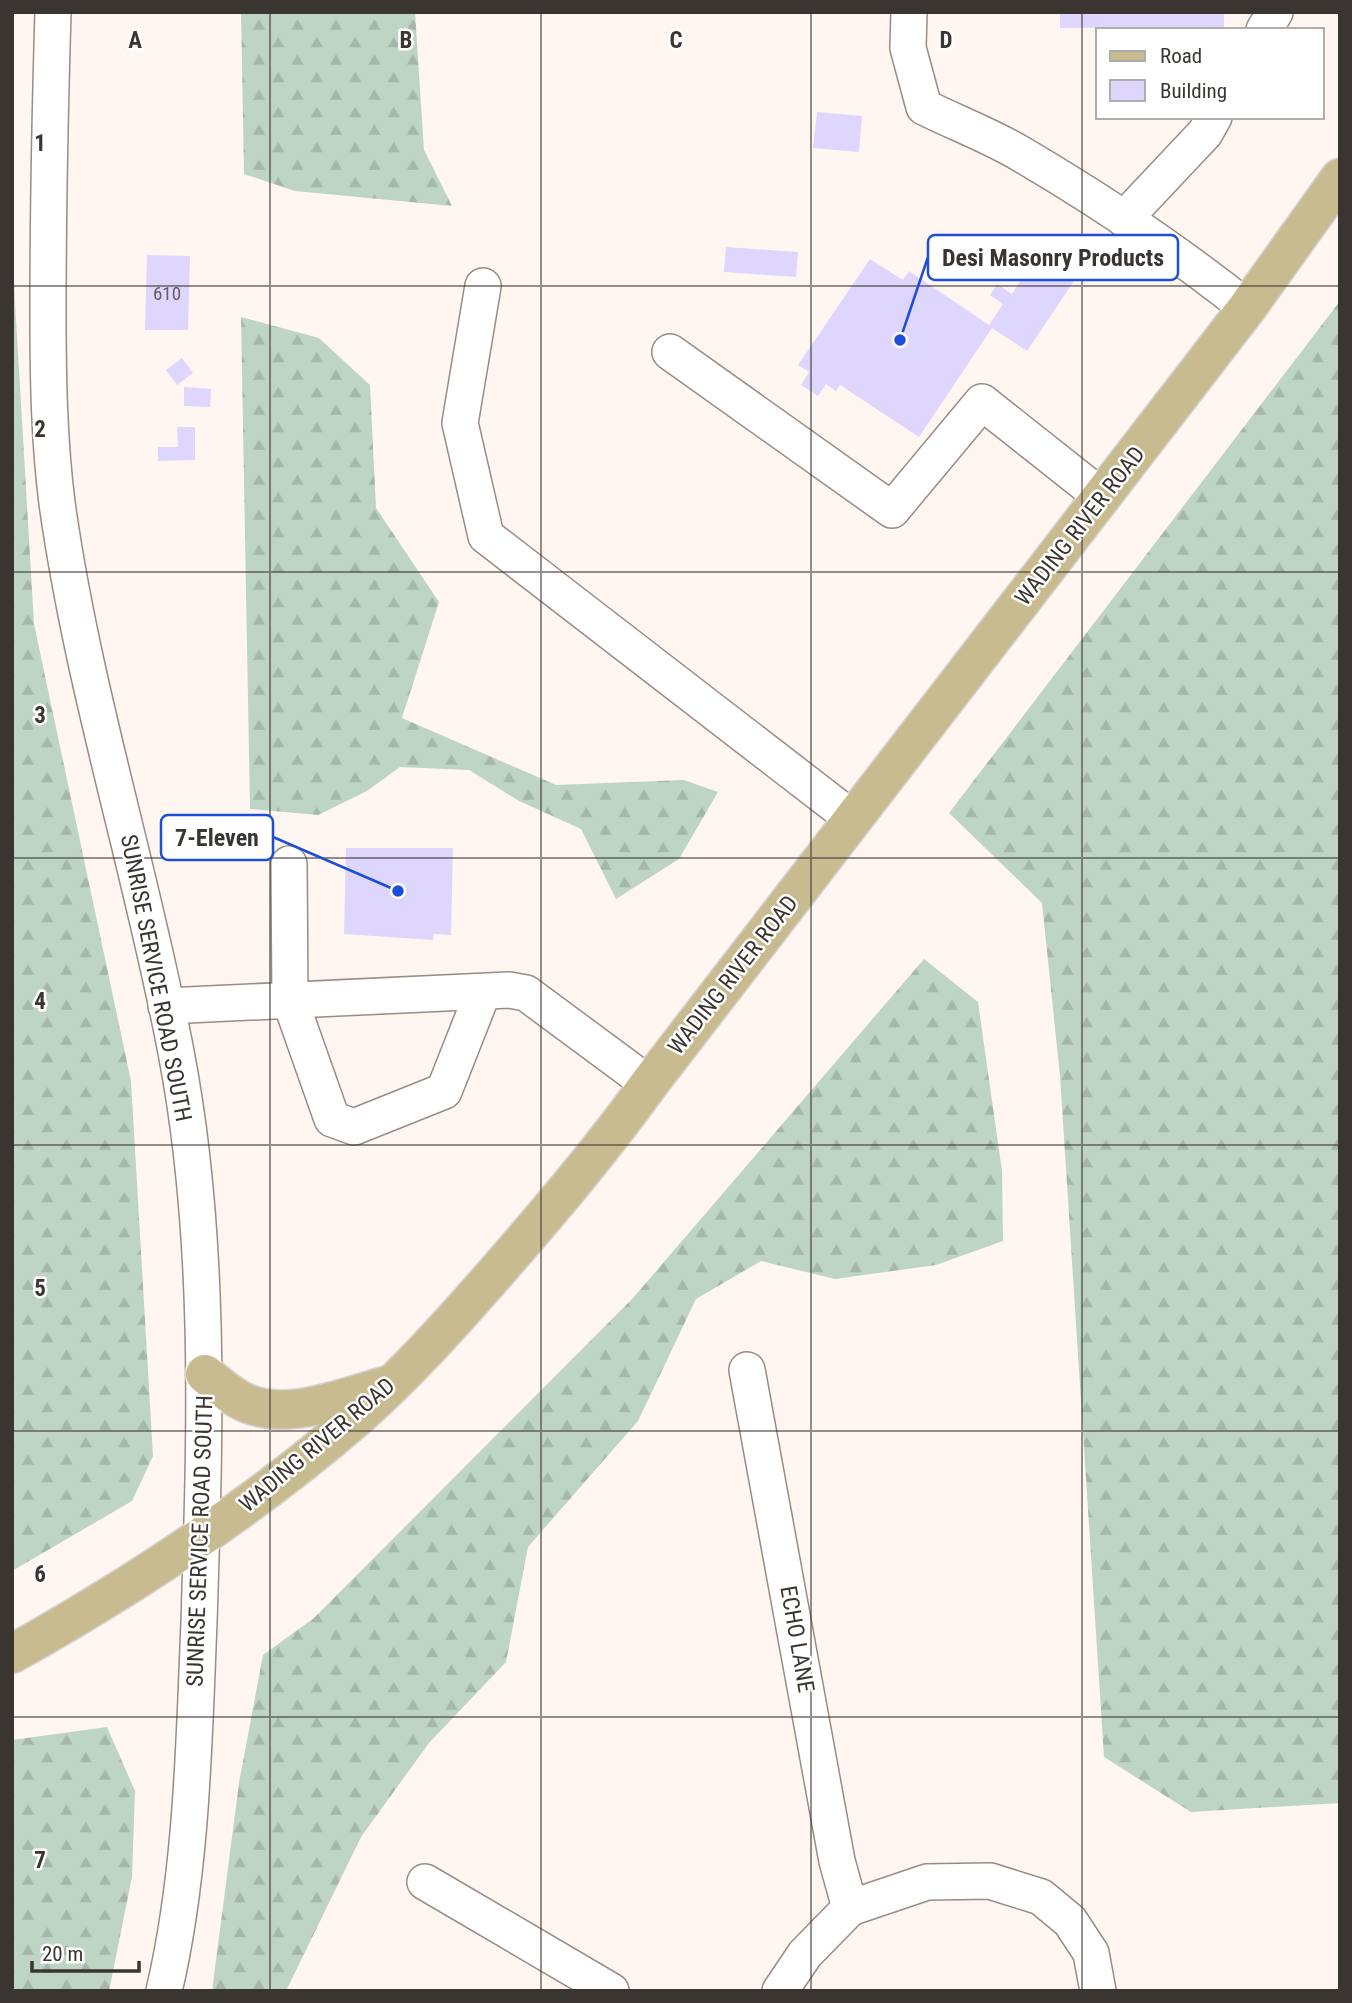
<svg xmlns="http://www.w3.org/2000/svg" width="1352" height="2003" font-family="'Roboto Condensed',sans-serif">
<defs>
<pattern id="forest-firs" width="22" height="20" patternUnits="userSpaceOnUse" patternTransform="scale(1.75)"><rect width="22" height="20" fill="#bed5c5"/><path d="M5 1l3.5 6h-7zM16 11l3.5 6h-7z" fill="#a4b7aa"/></pattern>
</defs>
<rect width="100%" height="100%" fill="#fff6f1"/>
<g fill="url(#forest-firs)">
<polygon points="241,12 415,12 424,150 452,206 295,191 244,174"/>
<polygon points="12,251 34,624 131,1081 153,1456 132,1501 12,1571"/>
<polygon points="1340,301 1340,1803 1191,1812 1104,1757 1060,1076 1042,903 949,813"/>
<polygon points="241,317 319,338 370,385 376,508 439,602 402,718 556,785 684,780 718,792 679,859 616,899 581,829 519,801 469,770 400,767 367,791 318,815 250,809"/>
<polygon points="924,959 978,1002 1002,1171 1003,1241 936,1265 835,1279 761,1261 696,1299 638,1421 528,1547 506,1662 429,1743 361,1837 286,1991 212,1991 239,1783 263,1655 314,1618 633,1298"/>
<polygon points="107,1727 135,1791 132,1877 109,1991 12,1991 12,1740"/>
</g>
<g fill="#ded6fd">
<polygon points="1060,12 1224,12 1224,27 1060,28"/>
<polygon points="817,112 862,116 859,152 813,148"/>
<polygon points="726,247 798,252 796,277 724,272"/>
<polygon points="147,255 190,256 188,330 145,330"/>
<polygon points="870,259 903,280 909,271 989,325 1003,304 990,295 997,284 1012,294 1023,277 1074,281 1027,351 992,328 919,437 840,385 836,391 826,384 818,396 801,385 809,372 798,365"/>
<polygon points="182,358 193,373 177,385 166,370"/>
<polygon points="184,387 211,389 210,407 184,406"/>
<polygon points="177,427 195,427 195,460 158,461 158,447 178,447"/>
<polygon points="346,848 453,848 451,935 434,934 433,940 344,934"/>
</g>
<g fill="none" stroke-linecap="round" stroke-linejoin="round">
<g stroke="#998c84" stroke-width="38">
<g id="minor">
<path d="M 53,12 C 50,113 48,213 48,313 C 48,376 49,440 57,503 C 83,689 141,868 176,1052 C 212,1239 205,1432 199,1622 C 194,1743 192,1872 164,1991"/>
<path d="M 909,12 L 908,48 L 924,107 C 956,123 991,136 1021,154 C 1099,200 1176,251 1247,308"/>
<polyline points="1264,30 1275,12"/>
<polyline points="1124,219 1205,133 1214,117"/>
<polyline points="483,286 460,423 486,536 853,819"/>
<polyline points="670,352 892,510 982,402 1102,497"/>
<polyline points="289,864 290,1000 332,1119 354,1127 444,1091 483,992"/>
<polyline points="166,1006 509,990 526,993 649,1084"/>
<polyline points="747,1370 837,1861 850,1908 805,1954 780,1991"/>
<polyline points="425,1882 611,1991"/>
<polyline points="850,1908 927,1882 990,1881 1041,1897 1070,1921 1091,1953 1098,1991"/>
</g>
</g>
<g stroke="#d4d3d2" stroke-width="41">
<g id="major">
<path d="M 205,1374 C 216,1383 227,1393 240,1400 C 283,1424 344,1397 388,1385"/>
<path d="M 12,1654 C 133,1586 251,1509 356,1418 C 405,1375 449,1326 492,1277 C 547,1214 600,1152 649,1084 L 1247,308 L 1340,178"/>
</g>
</g>
<use href="#minor" stroke="#fff" stroke-width="35"/>
<use href="#major" stroke="#c9bb90" stroke-width="38"/>
</g>
<path fill="none" stroke="#3a3531" stroke-width="2" stroke-opacity="0.55" d="M 270,12 L 270,1991M 541,12 L 541,1991M 811,12 L 811,1991M 1082,12 L 1082,1991M 12,286 L 1340,286M 12,572 L 1340,572M 12,858 L 1340,858M 12,1145 L 1340,1145M 12,1431 L 1340,1431M 12,1717 L 1340,1717"/>
<g text-anchor="middle" dominant-baseline="central" stroke-width="5" stroke-linejoin="round" paint-order="stroke">
<g font-size="19" fill="#635d64">
<text x="167" y="293">610</text>
</g>
<g font-size="23" fill="#3a3531" stroke="#fff">
<text transform="translate(1080 526) rotate(-52)">WADING RIVER ROAD</text>
<text transform="translate(733 975) rotate(-52)">WADING RIVER ROAD</text>
<text transform="translate(156 978) rotate(79)">SUNRISE SERVICE ROAD SOUTH</text>
<text transform="translate(317 1445) rotate(-40)">WADING RIVER ROAD</text>
<text transform="translate(200 1541) rotate(-88)">SUNRISE SERVICE ROAD SOUTH</text>
<text transform="translate(797 1639) rotate(80)">ECHO LANE</text>
</g>
</g>
<g font-size="23" text-anchor="middle" font-weight="bold" fill="#3a3531" stroke="#fff" stroke-width="5" stroke-linejoin="round" paint-order="stroke">
<text x="135" y="48">A</text>
<text x="406" y="48">B</text>
<text x="676" y="48">C</text>
<text x="946" y="48">D</text>
<text x="40" y="151">1</text>
<text x="40" y="437">2</text>
<text x="40" y="723">3</text>
<text x="40" y="1009">4</text>
<text x="40" y="1296">5</text>
<text x="40" y="1582">6</text>
<text x="40" y="1868">7</text>
</g>
<path fill="none" stroke="#1d4ed8" stroke-width="2.5" d="M900 340L928 257M398 891L273 837"/>
<g fill="#1d4ed8" stroke="#fff" stroke-width="2.5">
<circle cx="900" cy="340" r="7"/>
<circle cx="398" cy="891" r="7"/>
</g>
<g fill="#fff" stroke="#1d4ed8" stroke-width="2.5">
<rect x="928" y="235" width="250" height="45" rx="7"/>
<rect x="161" y="815" width="112" height="45" rx="7"/>
</g>
<g font-size="24" text-anchor="middle" font-weight="bold" fill="#3a3531">
<text x="1053" y="266">Desi Masonry Products</text>
<text x="217" y="846">7-Eleven</text>
</g>
<rect width="1352" height="2003" fill="none" stroke="#3a3531" stroke-width="28"/>
<rect x="1096" y="28" width="228" height="91" fill="#ffffff" stroke="#b0aead" stroke-width="2"/>
<rect x="1110" y="51" width="35" height="10" fill="#c9bb90" stroke="#b0aead" stroke-width="2"/>
<text x="1160" y="63" font-size="21" fill="#3a3531">Road</text>
<rect x="1110" y="80" width="35" height="21" fill="#ded6fd" stroke="#b0aead" stroke-width="2"/>
<text x="1160" y="98" font-size="21" fill="#3a3531">Building</text>
<path d="M32 1961v10h107v-10" fill="none" stroke="#3a3531" stroke-width="3.5"/>
<text x="42" y="1961" font-size="21" fill="#3a3531" stroke="#ffffff" stroke-width="5" paint-order="stroke">20 m</text>
</svg>
